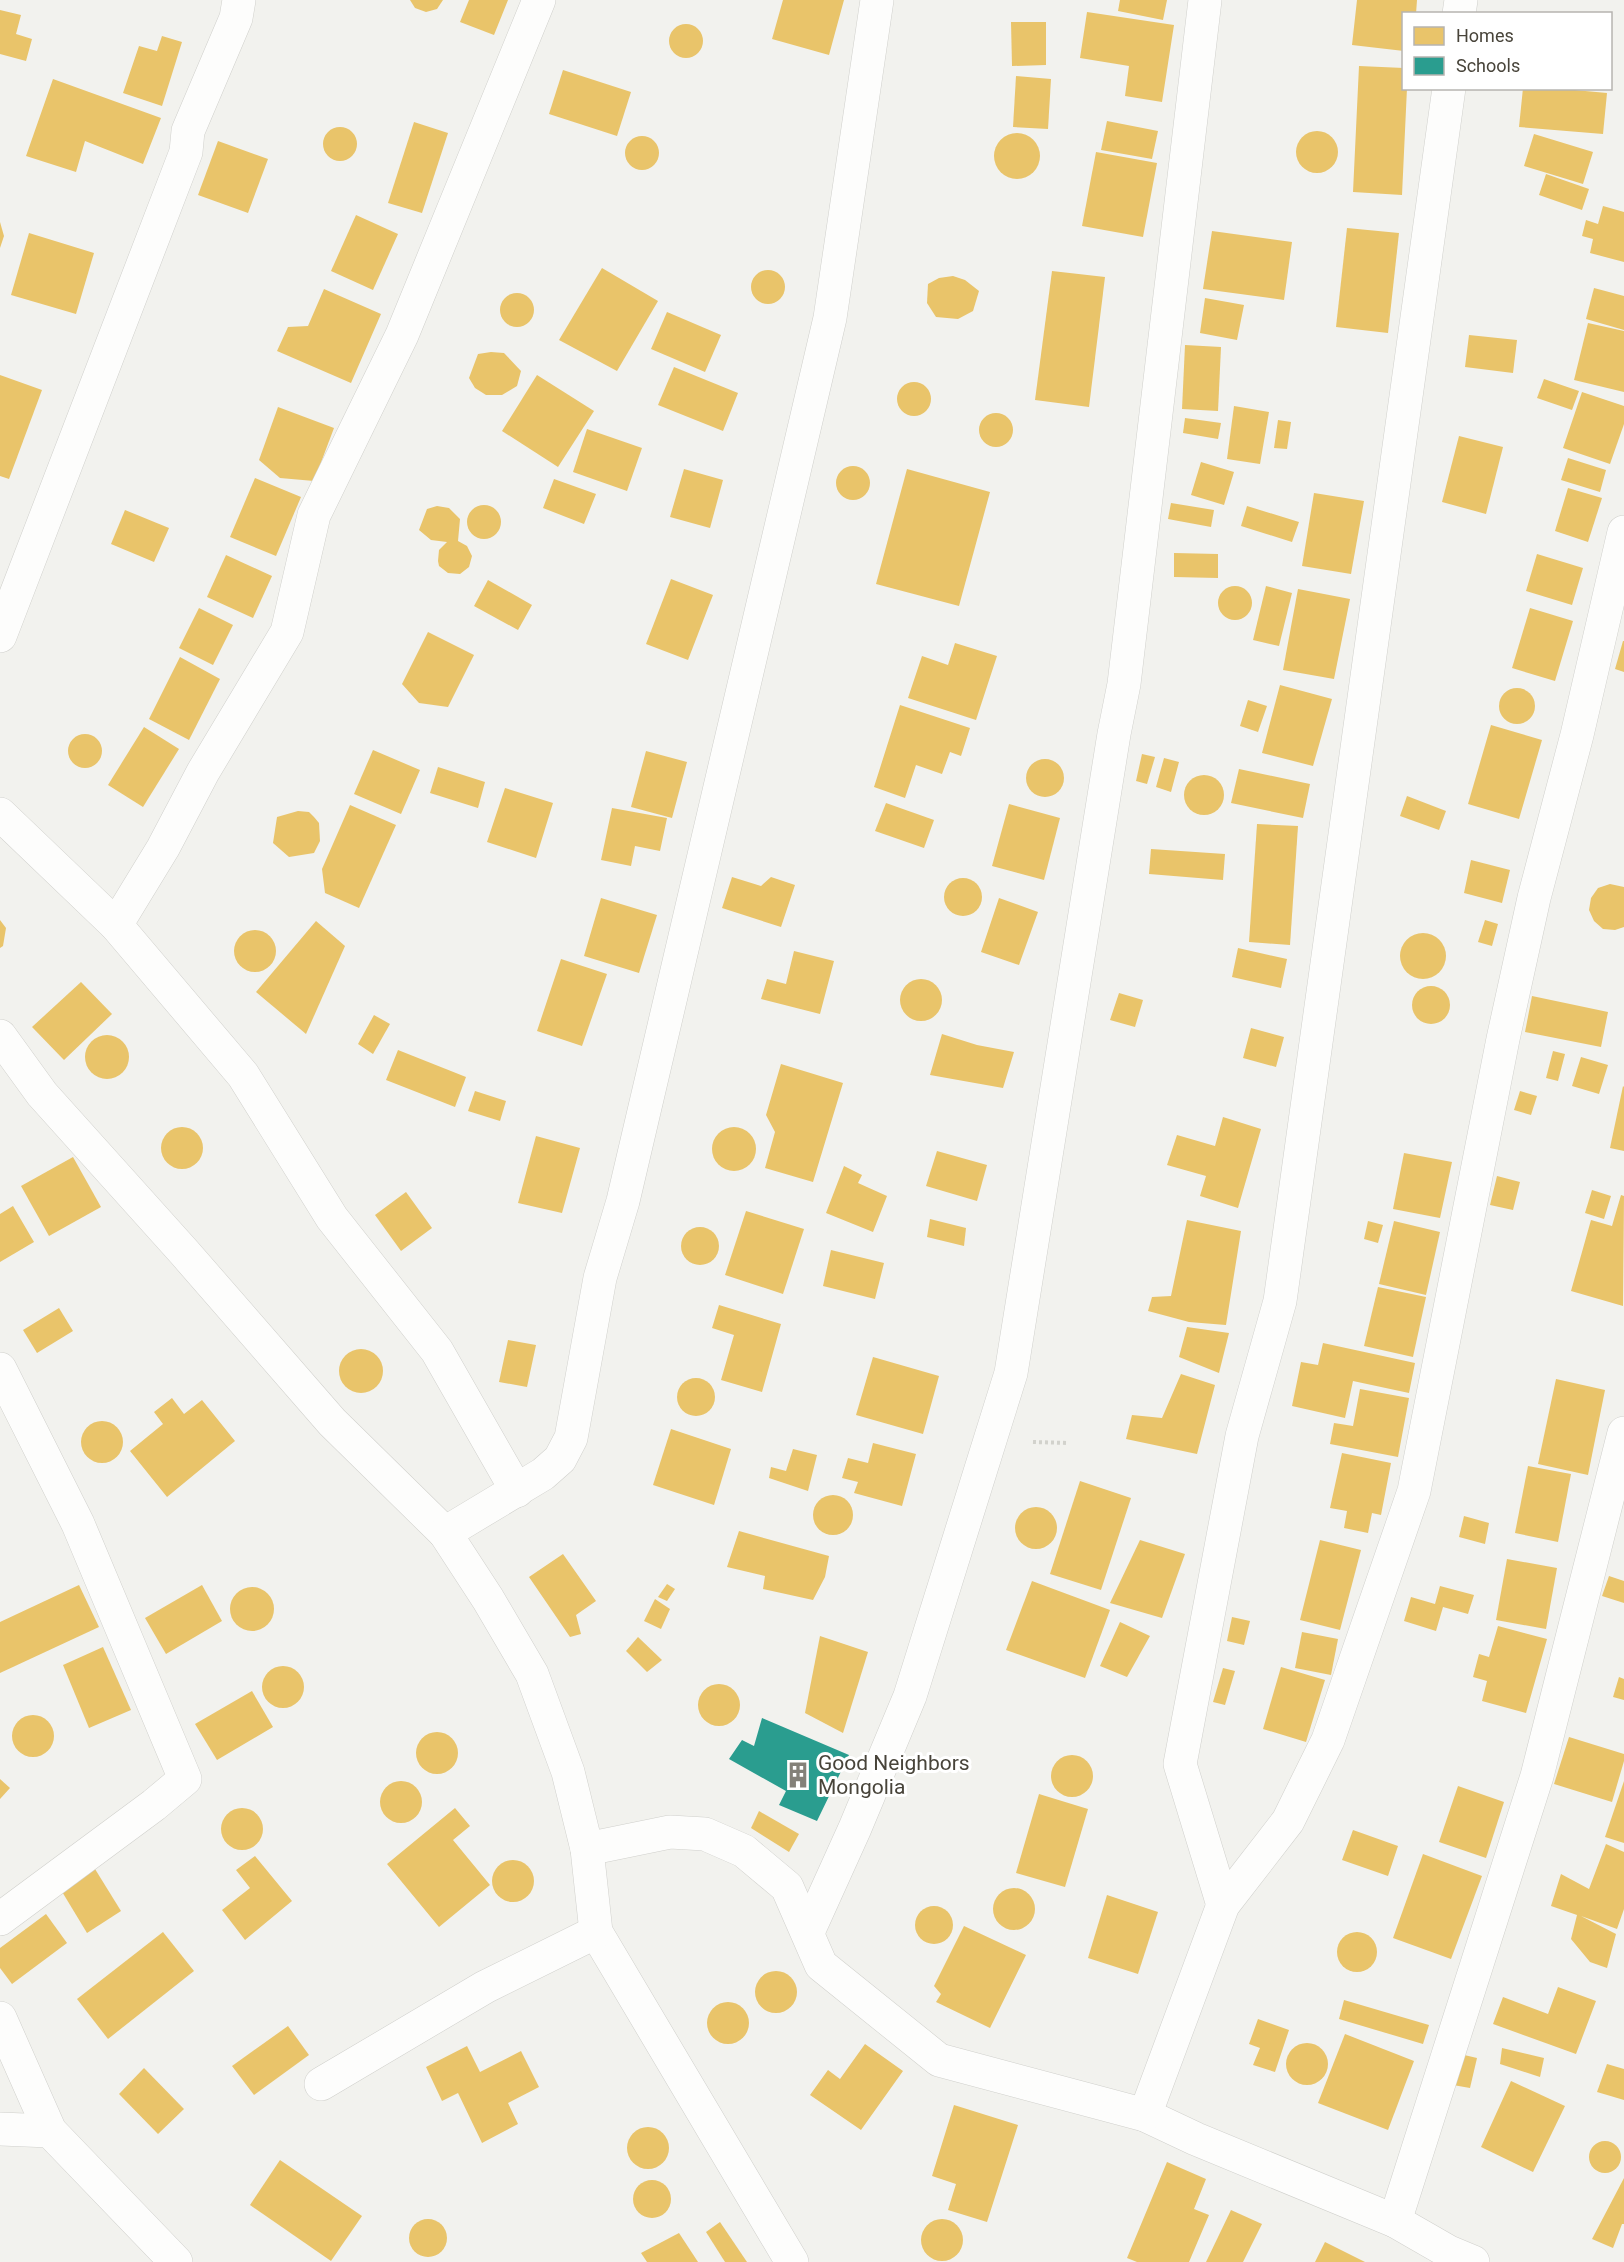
<svg xmlns="http://www.w3.org/2000/svg" width="1624" height="2262" font-family="Roboto,sans-serif">
<rect width="100%" height="100%" fill="#f2f2ee"/>
<g fill="#e9c46a">
<polygon points="410,0 443,0 437,9 426,12 415,8"/>
<polygon points="469,0 508,0 494,35 460,22"/>
<polygon points="783,0 844,0 829,55 772,39"/>
<polygon points="1120,0 1167,0 1163,20 1118,11"/>
<polygon points="1357,0 1417,0 1416,14 1404,14 1404,51 1352,45"/>
<polygon points="0,10 21,15 16,34 32,39 26,61 0,54"/>
<polygon points="1087,12 1174,25 1162,102 1125,96 1129,66 1080,58"/>
<polygon points="1011,22 1046,22 1046,65 1012,66"/>
<circle cx="686" cy="41" r="17"/>
<polygon points="162,36 182,42 162,106 123,93 139,46 157,51"/>
<polygon points="1359,66 1404,68 1404,88 1407,88 1402,195 1353,192"/>
<polygon points="563,70 631,92 617,136 549,114"/>
<polygon points="1016,76 1051,79 1048,129 1013,127"/>
<polygon points="53,79 161,118 143,164 85,141 76,172 26,156"/>
<polygon points="1523,88 1553,88 1607,93 1603,134 1519,127"/>
<polygon points="1107,121 1158,131 1152,159 1101,150"/>
<polygon points="414,122 448,133 422,213 388,203"/>
<circle cx="340" cy="144" r="17"/>
<circle cx="1317" cy="152" r="21"/>
<circle cx="1017" cy="156" r="23"/>
<polygon points="1534,134 1593,152 1583,184 1524,166"/>
<circle cx="642" cy="153" r="17"/>
<polygon points="218,141 268,159 248,213 198,195"/>
<polygon points="1096,152 1157,163 1143,237 1082,226"/>
<polygon points="1546,174 1589,189 1582,210 1539,195"/>
<polygon points="1603,206 1624,212 1624,262 1590,253 1593,239 1582,236 1586,220 1598,224"/>
<polygon points="356,215 398,234 373,290 331,271"/>
<polygon points="0,222 4,236 0,248"/>
<polygon points="1347,228 1399,233 1388,333 1336,327"/>
<polygon points="1212,231 1292,242 1284,300 1203,289"/>
<polygon points="29,233 94,253 76,314 11,295"/>
<polygon points="602,268 658,301 617,371 559,340"/>
<circle cx="768" cy="287" r="17"/>
<polygon points="1052,271 1105,277 1089,407 1035,400"/>
<polygon points="953,276 965,280 979,291 973,311 958,319 936,317 927,303 928,284 939,278"/>
<polygon points="1594,288 1624,296 1624,330 1586,319"/>
<polygon points="324,289 381,314 351,383 277,351 288,327 308,326"/>
<circle cx="517" cy="310" r="17"/>
<polygon points="1205,298 1244,305 1237,340 1200,333"/>
<polygon points="667,312 721,335 705,372 651,349"/>
<polygon points="1588,323 1624,331 1624,392 1574,380"/>
<polygon points="1469,335 1517,340 1513,373 1465,367"/>
<polygon points="1185,345 1221,347 1218,411 1182,409"/>
<polygon points="491,352 504,353 521,371 517,386 502,395 486,395 475,388 469,378 478,354"/>
<polygon points="674,367 738,393 723,431 658,405"/>
<polygon points="0,375 42,390 9,479 0,476"/>
<polygon points="537,375 594,411 558,467 502,431"/>
<polygon points="1544,379 1579,391 1572,410 1537,398"/>
<circle cx="914" cy="399" r="17"/>
<polygon points="1582,392 1624,406 1624,424 1610,464 1563,448"/>
<polygon points="1234,406 1269,412 1260,464 1227,459"/>
<polygon points="278,407 334,428 314,481 280,478 259,460"/>
<circle cx="996" cy="430" r="17"/>
<polygon points="1185,418 1221,423 1218,439 1183,433"/>
<polygon points="1278,420 1291,422 1287,449 1274,448"/>
<polygon points="587,429 642,448 627,491 573,472"/>
<polygon points="1459,436 1503,447 1486,514 1442,502"/>
<polygon points="1568,458 1606,470 1600,492 1561,480"/>
<polygon points="1201,462 1234,472 1224,505 1191,495"/>
<circle cx="853" cy="483" r="17"/>
<polygon points="684,469 723,480 710,528 670,517"/>
<polygon points="907,469 990,492 959,606 876,584"/>
<polygon points="255,478 301,497 276,556 230,537"/>
<polygon points="554,479 596,494 584,524 543,508"/>
<polygon points="1568,488 1602,498 1588,542 1555,531"/>
<polygon points="1314,493 1364,501 1351,574 1302,566"/>
<polygon points="1171,503 1214,510 1211,527 1168,519"/>
<circle cx="484" cy="522" r="17"/>
<polygon points="437,506 449,508 460,519 458,541 467,546 472,556 469,567 460,574 448,573 439,566 438,561 439,550 447,542 431,540 419,530 427,509"/>
<polygon points="1247,506 1299,522 1292,542 1241,526"/>
<polygon points="125,510 169,528 154,562 111,544"/>
<polygon points="1174,553 1218,554 1218,578 1174,577"/>
<polygon points="1537,554 1583,568 1572,605 1526,591"/>
<polygon points="226,555 272,576 253,618 207,597"/>
<polygon points="671,579 713,595 688,660 646,644"/>
<polygon points="488,580 532,605 518,630 474,606"/>
<circle cx="1235" cy="603" r="17"/>
<polygon points="1266,586 1292,593 1279,646 1253,640"/>
<polygon points="1298,589 1350,599 1334,679 1283,670"/>
<polygon points="199,608 233,625 213,665 179,648"/>
<polygon points="1530,608 1573,621 1555,681 1512,668"/>
<polygon points="428,632 474,655 448,707 419,703 402,684"/>
<polygon points="1623,641 1624,641 1624,672 1615,669"/>
<polygon points="955,643 997,656 976,720 908,698 922,656 948,665"/>
<polygon points="180,657 220,679 189,740 149,719"/>
<polygon points="1280,685 1332,699 1313,766 1262,753"/>
<circle cx="1517" cy="706" r="18"/>
<polygon points="1248,700 1267,706 1258,732 1240,726"/>
<polygon points="900,705 970,728 961,756 950,752 942,774 916,765 905,798 874,787"/>
<polygon points="1491,725 1542,740 1519,819 1468,804"/>
<polygon points="144,727 179,749 143,807 108,785"/>
<circle cx="85" cy="751" r="17"/>
<polygon points="373,750 420,770 401,814 354,794"/>
<polygon points="646,751 687,762 672,818 631,807"/>
<polygon points="1142,754 1155,757 1147,784 1136,781"/>
<polygon points="1164,758 1179,762 1171,792 1156,787"/>
<circle cx="1045" cy="778" r="19"/>
<polygon points="438,767 485,782 478,808 430,793"/>
<polygon points="1239,769 1310,784 1303,818 1231,803"/>
<circle cx="1204" cy="795" r="20"/>
<polygon points="505,788 553,803 536,858 487,842"/>
<polygon points="1407,796 1446,811 1439,830 1400,816"/>
<polygon points="886,803 934,820 924,848 875,831"/>
<polygon points="1009,804 1060,818 1044,880 992,866"/>
<polygon points="350,805 396,825 359,908 325,893 322,869"/>
<polygon points="612,808 667,818 660,851 635,846 631,866 601,860"/>
<polygon points="298,811 309,812 314,817 319,823 320,841 314,853 289,857 273,843 277,817"/>
<polygon points="1257,824 1298,826 1290,945 1249,942"/>
<polygon points="1151,849 1225,854 1223,880 1149,874"/>
<polygon points="1471,860 1510,870 1502,903 1464,893"/>
<polygon points="732,877 761,886 771,877 795,885 781,927 722,908"/>
<circle cx="963" cy="897" r="19"/>
<polygon points="1610,884 1624,887 1624,927 1615,930 1603,929 1594,921 1589,910 1591,898 1598,888"/>
<polygon points="601,898 657,915 639,973 584,956"/>
<polygon points="999,898 1038,912 1019,965 981,952"/>
<polygon points="0,920 6,928 3,946 0,948"/>
<polygon points="1485,920 1498,924 1492,946 1478,942"/>
<polygon points="316,921 345,946 306,1034 256,992"/>
<circle cx="255" cy="951" r="21"/>
<circle cx="1423" cy="956" r="23"/>
<polygon points="1238,948 1287,959 1281,988 1232,977"/>
<polygon points="794,951 834,961 820,1014 761,999 767,979 786,984"/>
<polygon points="561,959 607,974 582,1046 537,1031"/>
<circle cx="921" cy="1000" r="21"/>
<polygon points="81,982 112,1014 64,1060 32,1027"/>
<circle cx="1431" cy="1005" r="19"/>
<polygon points="1119,993 1143,1000 1135,1027 1110,1020"/>
<polygon points="1532,996 1608,1012 1601,1047 1525,1032"/>
<polygon points="374,1015 390,1024 373,1054 358,1044"/>
<polygon points="1251,1028 1284,1037 1276,1067 1243,1058"/>
<polygon points="942,1034 977,1045 1014,1052 1003,1088 930,1075"/>
<circle cx="107" cy="1057" r="22"/>
<polygon points="398,1050 466,1077 455,1107 386,1080"/>
<polygon points="1553,1051 1565,1054 1558,1081 1546,1078"/>
<polygon points="1581,1057 1608,1065 1599,1094 1572,1086"/>
<polygon points="781,1064 843,1083 813,1182 765,1168 775,1132 766,1115"/>
<polygon points="1623,1086 1624,1087 1624,1151 1610,1148"/>
<polygon points="475,1091 506,1101 500,1121 468,1111"/>
<polygon points="1520,1091 1537,1096 1531,1115 1514,1110"/>
<polygon points="1223,1117 1261,1129 1238,1208 1200,1196 1206,1176 1167,1165 1177,1135 1215,1146"/>
<circle cx="182" cy="1148" r="21"/>
<circle cx="734" cy="1149" r="22"/>
<polygon points="536,1136 580,1148 562,1213 518,1203"/>
<polygon points="937,1151 987,1165 977,1201 926,1186"/>
<polygon points="1404,1153 1452,1162 1440,1218 1393,1209"/>
<polygon points="73,1157 101,1207 49,1236 21,1186"/>
<polygon points="844,1166 862,1175 858,1183 887,1196 873,1232 826,1213"/>
<polygon points="1497,1176 1520,1182 1513,1210 1490,1205"/>
<polygon points="1592,1190 1611,1196 1604,1219 1585,1213"/>
<polygon points="406,1192 432,1228 401,1251 375,1215"/>
<polygon points="1621,1195 1624,1196 1623,1306 1571,1291 1591,1220 1612,1226"/>
<polygon points="13,1206 34,1242 0,1262 0,1214"/>
<polygon points="746,1211 804,1229 783,1294 725,1275"/>
<polygon points="930,1219 966,1228 964,1246 927,1237"/>
<polygon points="1187,1220 1241,1231 1226,1325 1189,1322 1148,1311 1152,1297 1171,1296"/>
<polygon points="1368,1221 1383,1225 1378,1243 1364,1239"/>
<polygon points="1394,1221 1440,1232 1426,1295 1379,1284"/>
<circle cx="700" cy="1246" r="19"/>
<polygon points="831,1250 884,1263 875,1299 823,1286"/>
<polygon points="1378,1287 1426,1297 1413,1357 1364,1346"/>
<polygon points="719,1305 781,1324 762,1392 721,1380 734,1335 712,1328"/>
<polygon points="59,1308 73,1331 37,1353 23,1330"/>
<polygon points="1187,1327 1229,1333 1219,1373 1179,1357"/>
<polygon points="508,1340 536,1345 527,1387 499,1382"/>
<polygon points="1323,1343 1415,1363 1409,1393 1353,1381 1345,1418 1292,1406 1301,1362 1318,1365"/>
<circle cx="361" cy="1371" r="22"/>
<polygon points="873,1357 939,1376 923,1434 856,1415"/>
<polygon points="1181,1374 1215,1385 1197,1454 1126,1439 1132,1415 1162,1418"/>
<circle cx="696" cy="1397" r="19"/>
<polygon points="1556,1379 1605,1390 1588,1475 1538,1464"/>
<polygon points="1360,1389 1409,1398 1398,1457 1330,1444 1334,1423 1353,1426"/>
<polygon points="172,1398 184,1414 202,1400 235,1441 167,1497 130,1451 163,1424 154,1412"/>
<circle cx="102" cy="1442" r="21"/>
<polygon points="671,1429 731,1449 714,1505 653,1485"/>
<polygon points="873,1443 916,1454 902,1506 854,1493 858,1482 842,1478 848,1458 868,1463"/>
<polygon points="793,1449 817,1455 808,1491 769,1478 771,1467 786,1471"/>
<polygon points="1342,1453 1391,1463 1381,1515 1372,1513 1368,1533 1344,1528 1347,1511 1330,1508"/>
<polygon points="1528,1466 1571,1474 1558,1542 1515,1533"/>
<polygon points="1080,1481 1131,1498 1101,1590 1050,1574"/>
<circle cx="833" cy="1515" r="20"/>
<circle cx="1036" cy="1528" r="21"/>
<polygon points="1464,1516 1489,1523 1485,1544 1459,1537"/>
<polygon points="739,1531 829,1556 825,1577 813,1600 763,1589 765,1576 727,1567"/>
<polygon points="1140,1540 1185,1554 1162,1618 1110,1603"/>
<polygon points="1320,1540 1361,1550 1340,1630 1300,1620"/>
<polygon points="563,1554 596,1601 576,1615 581,1634 570,1637 529,1577"/>
<polygon points="1507,1559 1557,1568 1546,1629 1496,1620"/>
<polygon points="1609,1576 1624,1581 1624,1603 1602,1596"/>
<polygon points="1032,1581 1110,1610 1085,1678 1006,1650"/>
<polygon points="667,1584 675,1589 667,1601 658,1597"/>
<polygon points="79,1585 99,1627 0,1673 0,1622"/>
<polygon points="202,1585 222,1621 166,1654 145,1618"/>
<polygon points="1440,1586 1474,1595 1468,1614 1443,1607 1436,1631 1404,1621 1411,1597 1435,1604"/>
<circle cx="252" cy="1609" r="22"/>
<polygon points="655,1599 670,1609 661,1629 644,1621"/>
<polygon points="1232,1617 1250,1621 1244,1645 1227,1641"/>
<polygon points="1120,1622 1150,1636 1127,1677 1100,1666"/>
<polygon points="1498,1626 1547,1639 1526,1713 1482,1701 1487,1681 1473,1677 1479,1654 1489,1657"/>
<polygon points="1302,1632 1338,1639 1331,1675 1295,1668"/>
<polygon points="820,1636 868,1652 843,1733 805,1713"/>
<polygon points="638,1637 662,1660 647,1672 626,1651"/>
<polygon points="103,1647 131,1710 89,1728 63,1665"/>
<circle cx="283" cy="1687" r="21"/>
<polygon points="1281,1667 1325,1680 1306,1742 1263,1729"/>
<polygon points="1223,1668 1235,1671 1225,1705 1213,1702"/>
<polygon points="1619,1677 1624,1679 1624,1700 1613,1697"/>
<circle cx="719" cy="1705" r="21"/>
<polygon points="252,1691 273,1727 217,1760 195,1724"/>
<circle cx="33" cy="1736" r="21"/>
<circle cx="437" cy="1753" r="21"/>
<polygon points="1569,1737 1624,1754 1624,1761 1612,1802 1554,1784"/>
<circle cx="1072" cy="1776" r="21"/>
<polygon points="0,1779 10,1788 0,1799"/>
<circle cx="401" cy="1802" r="21"/>
<polygon points="1624,1781 1624,1843 1605,1837"/>
<polygon points="1458,1786 1504,1802 1486,1858 1439,1842"/>
<polygon points="1039,1794 1088,1809 1065,1887 1016,1873"/>
<circle cx="242" cy="1829" r="21"/>
<polygon points="455,1808 470,1826 453,1840 490,1885 439,1927 387,1864"/>
<polygon points="759,1811 799,1834 789,1852 751,1828"/>
<polygon points="1353,1830 1398,1846 1388,1876 1342,1860"/>
<polygon points="1606,1844 1624,1852 1624,1909 1617,1929 1581,1916 1616,1934 1607,1968 1590,1962 1571,1939 1577,1915 1551,1906 1561,1874 1589,1889"/>
<polygon points="1423,1854 1482,1876 1451,1959 1393,1938"/>
<polygon points="255,1856 292,1901 245,1940 222,1910 250,1888 236,1870"/>
<circle cx="513" cy="1881" r="21"/>
<polygon points="95,1869 121,1911 87,1933 61,1890"/>
<circle cx="1014" cy="1909" r="21"/>
<polygon points="1107,1895 1158,1912 1138,1974 1088,1958"/>
<circle cx="934" cy="1925" r="19"/>
<polygon points="46,1914 67,1943 12,1984 0,1968 0,1948"/>
<polygon points="964,1926 1026,1955 990,2028 936,2002 941,1994 934,1986"/>
<circle cx="1357" cy="1952" r="20"/>
<polygon points="163,1932 194,1971 108,2039 77,1999"/>
<circle cx="776" cy="1992" r="21"/>
<polygon points="1558,1987 1596,2001 1576,2054 1493,2024 1503,1997 1548,2014"/>
<polygon points="1344,2000 1429,2025 1423,2044 1339,2019"/>
<circle cx="728" cy="2023" r="21"/>
<polygon points="1258,2019 1289,2030 1275,2072 1253,2065 1260,2048 1249,2044"/>
<polygon points="288,2026 309,2055 254,2095 232,2066"/>
<polygon points="1345,2034 1414,2061 1388,2130 1318,2103"/>
<circle cx="1307" cy="2064" r="21"/>
<polygon points="865,2044 903,2071 861,2130 810,2095 828,2070 840,2079"/>
<polygon points="467,2046 480,2072 521,2051 539,2087 508,2103 518,2124 482,2143 458,2093 442,2101 426,2067"/>
<polygon points="1502,2048 1544,2058 1540,2077 1500,2064"/>
<polygon points="1460,2054 1477,2058 1470,2088 1453,2085"/>
<polygon points="1607,2064 1624,2069 1624,2100 1597,2092"/>
<polygon points="144,2068 184,2109 158,2134 119,2094"/>
<polygon points="1511,2081 1565,2106 1533,2172 1481,2147"/>
<polygon points="954,2105 1018,2125 987,2222 948,2210 956,2184 932,2176"/>
<circle cx="648" cy="2148" r="21"/>
<circle cx="1605" cy="2157" r="16"/>
<polygon points="280,2160 362,2216 331,2261 250,2205"/>
<polygon points="1167,2162 1206,2179 1194,2209 1209,2215 1189,2262 1137,2262 1127,2258"/>
<polygon points="1624,2178 1624,2224 1622,2224 1613,2248 1592,2239"/>
<circle cx="652" cy="2199" r="19"/>
<polygon points="1231,2210 1262,2224 1243,2262 1206,2262"/>
<circle cx="942" cy="2240" r="21"/>
<circle cx="428" cy="2238" r="19"/>
<polygon points="720,2222 747,2262 725,2262 706,2232"/>
<polygon points="679,2233 698,2262 647,2262 641,2253"/>
<polygon points="1325,2242 1365,2262 1315,2262"/>
</g>
<polygon fill="#2a9d8f" points="762,1718 849,1755 817,1821 779,1805 786,1791 729,1759 742,1740 754,1746"/>
<g fill="none" stroke-linecap="round" stroke-linejoin="round">
<g stroke="#d0d0cc" stroke-width="34">
<g id="minor">
<polyline points="1459,14 1461,0"/>
<polyline points="0,636 186,152 188,131 236,18 239,0"/>
<polyline points="0,814 116,925 243,1075 332,1218 437,1351 517,1491"/>
<polyline points="116,925 163,848 203,772 287,632 314,515 402,335 539,0"/>
<polyline points="0,1036 42,1094 184,1252 332,1422 445,1533 543,1474 560,1459 571,1438 600,1278 623,1201 830,318 877,0"/>
<polyline points="0,1369 78,1524 185,1779 154,1805 0,1919"/>
<polyline points="445,1533 488,1599 532,1674 568,1772 587,1849 596,1932 792,2262"/>
<polyline points="587,1849 670,1832 705,1834 744,1851 787,1887 821,1965 939,2060 1145,2115 1196,2139 1395,2221 1449,2252 1473,2262"/>
<polyline points="1223,1905 1180,1764 1242,1436 1280,1301 1449,88"/>
<polyline points="808,1932 855,1828 910,1696 1011,1373 1114,734 1124,684 1205,0"/>
<polyline points="0,2018 50,2131 176,2262"/>
<polyline points="321,2084 485,1987 596,1932"/>
<polyline points="1145,2115 1223,1905 1288,1821 1328,1740 1414,1491 1503,1039 1534,898 1577,735 1624,532"/>
<polyline points="0,2129 50,2131"/>
<polyline points="1395,2221 1537,1776 1624,1433"/>
</g>
</g>
<polyline stroke="#d2d2cc" stroke-width="4" stroke-dasharray="3 3" stroke-linecap="butt" points="1033,1442 1068,1443"/>
<use href="#minor" stroke="#fdfdfc" stroke-width="33"/>
</g>
<defs>
<g id="building-bare" transform="scale(2.07)"><path d="M-4-6H4V6H1V3H-1V6H-4ZM-2.5-4.3h1.7v1.8h-1.7ZM.8-4.3h1.7v1.8H.8ZM-2.5-1h1.7V.8h-1.7ZM.8-1h1.7V.8H.8Z" fill="#848179" stroke="#fff" stroke-width="2.5" paint-order="stroke"/></g>
</defs>
<g fill-rule="evenodd">
<use href="#building-bare" x="798" y="1775"/>
</g>
<g text-anchor="middle" dominant-baseline="central" stroke-width="6" stroke-linejoin="round" paint-order="stroke">
<g font-size="21" fill="#48443a" stroke="#fff" text-anchor="start">
<text x="818" y="1763">Good Neighbors<tspan x="818" dy="24">Mongolia</tspan></text>
</g>
</g>
<rect x="1402" y="12" width="210" height="78" fill="#ffffff" stroke="#b6b4b0" stroke-width="1.5"/>
<rect x="1414" y="27" width="30" height="18" fill="#e9c46a" stroke="#b6b4b0" stroke-width="1.5"/>
<text x="1456" y="42" font-size="18" fill="#48443a">Homes</text>
<rect x="1414" y="57" width="30" height="18" fill="#2a9d8f" stroke="#b6b4b0" stroke-width="1.5"/>
<text x="1456" y="72" font-size="18" fill="#48443a">Schools</text>
</svg>
